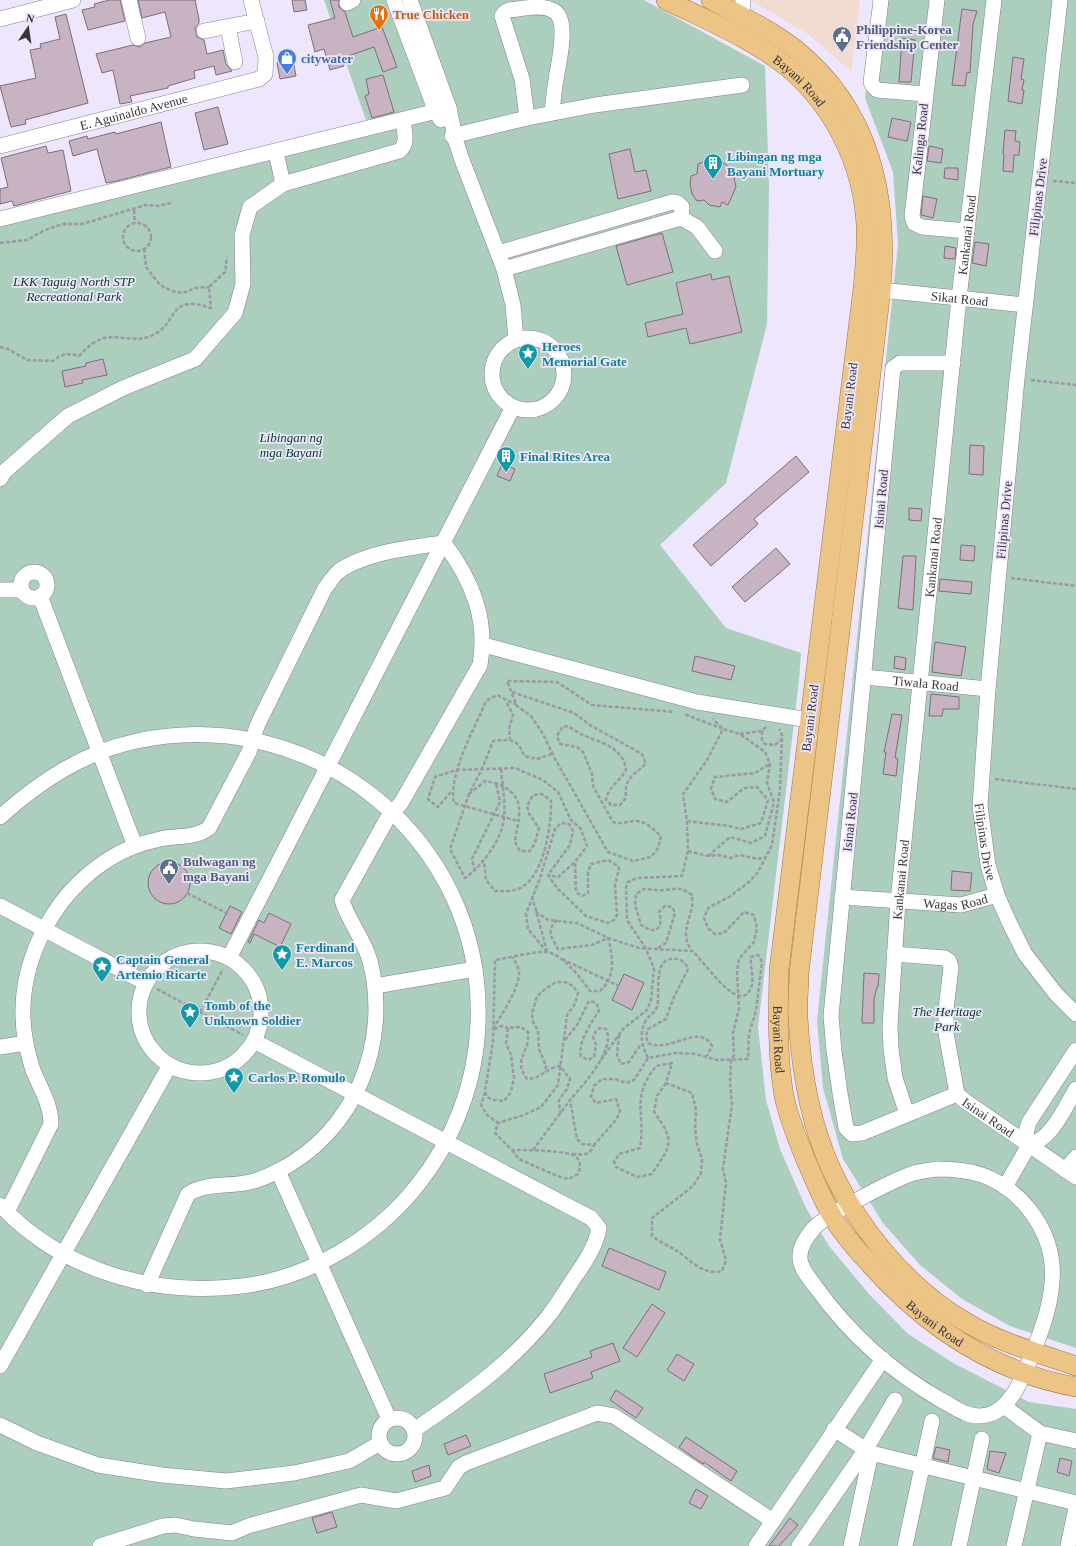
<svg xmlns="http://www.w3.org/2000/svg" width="1076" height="1546" font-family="'Times New Roman',serif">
<rect width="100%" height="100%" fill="#ede6fc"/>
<polygon fill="#f2dbd0" points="750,0 860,0 851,71 808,34"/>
<g fill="#abcebd">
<polygon points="324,0 644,0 765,66 769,186 767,324 726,483 660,545 726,628 801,653 799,680 758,1027 766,1100 780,1149 806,1208 829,1246 869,1294 908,1334 955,1364 1029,1402 1076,1409 1076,1546 0,1546 0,217 368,126"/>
<polygon points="876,0 1076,0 1076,1348 1010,1326 962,1299 920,1265 883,1223 843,1159 823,1088 817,1021 898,244 893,172 865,98"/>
</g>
<g fill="#c7b3c1" stroke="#7f6d7a">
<polygon points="109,0 120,0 125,21 88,30 82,10 95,7 94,4"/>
<polygon points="138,0 195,0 199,19 199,23 195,28 197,37 204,40 207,54 223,50 226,64 232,71 216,75 214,66 194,71 195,78 168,86 168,88 130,96 132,102 120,104 113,70 102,73 96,54 133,45 140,47 145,43 171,37 165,12 142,18"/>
<polygon points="292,0 305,0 307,10 294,12"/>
<polygon points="330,0 339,0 339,7 345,12 353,37 382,27 397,67 383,72 374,47 342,58 344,66 330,70 324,49 315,52 308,25 335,18"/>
<polygon points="962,9 977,11 973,24 970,73 967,72 965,86 952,85"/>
<polygon points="66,14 88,103 25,120 26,124 11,127 0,86 36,78 30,50 41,48 40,44 60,39 55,17"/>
<polygon points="902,38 915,40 911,82 899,82"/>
<polygon points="1013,57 1024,59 1021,79 1024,80 1022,90 1024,90 1022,104 1008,101"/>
<polygon points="293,60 296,76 280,79 277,63"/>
<polygon points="383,75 394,112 372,118 365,96 369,94 366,79"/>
<polygon points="218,107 228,144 204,150 195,113"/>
<polygon points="892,118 911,122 907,141 888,137"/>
<polygon points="161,122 171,167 117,181 106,183 97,149 73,156 69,141 87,136 88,139 115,132 116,134"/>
<polygon points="1005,130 1016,131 1015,141 1020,142 1019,155 1014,155 1013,172 1003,171 1004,154 1003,154"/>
<polygon points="46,146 48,153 63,150 71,191 14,206 12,201 0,204 0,189 8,187 1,158"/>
<polygon points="929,146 943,149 941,163 927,161"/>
<polygon points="630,149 635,172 646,170 651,191 618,199 609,154"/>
<polygon points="716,158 732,169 736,187 728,205 722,202 720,207 709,205 704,200 697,201 692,194 690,184 691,176 697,174 698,164 708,160 713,163"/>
<polygon points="945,168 958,168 958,180 944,178"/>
<polygon points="923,196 937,199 933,218 921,215"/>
<polygon points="662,233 673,272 627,285 616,246"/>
<polygon points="975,242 989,244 986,266 972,263"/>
<polygon points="945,246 956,248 955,259 944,258"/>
<polygon points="711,274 712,280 729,276 742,332 690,344 686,328 648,337 645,323 683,314 676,283"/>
<polygon points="103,359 107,375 82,380 83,383 65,387 62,371 86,366 86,363"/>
<polygon points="970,445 984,446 983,475 969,474"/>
<polygon points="796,456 809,472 754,519 758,524 711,566 693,545"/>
<polygon points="502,464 515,469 510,481 497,476"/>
<polygon points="909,508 922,509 921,521 909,520"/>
<polygon points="961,545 975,546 974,561 960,560"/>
<polygon points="776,548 790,564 745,602 732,587"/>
<polygon points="903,556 916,556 913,610 898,608"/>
<polygon points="940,579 972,582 971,594 939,591"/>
<polygon points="935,642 966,647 961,676 932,672"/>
<polygon points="695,656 735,666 731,680 692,671"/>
<polygon points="895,656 906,658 905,670 894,668"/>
<polygon points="931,694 959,697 959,709 943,709 942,716 929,716"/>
<polygon points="892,714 902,715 895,758 898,759 896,776 883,774 886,752 884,752"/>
<circle cx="169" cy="883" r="21"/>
<polygon points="952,871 972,873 970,891 951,890"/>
<polygon points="230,906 242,912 231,934 219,928"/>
<polygon points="269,913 291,924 280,947 254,934 250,943 248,942 259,920 264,923"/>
<polygon points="864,973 879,974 878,987 877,987 874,999 874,1023 862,1023"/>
<polygon points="624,974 644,983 632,1010 612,1000"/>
<polygon points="609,1248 666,1272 659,1290 602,1266"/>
<polygon points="652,1304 665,1313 637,1357 623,1348"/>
<polygon points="613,1343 620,1361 591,1372 593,1378 550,1393 544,1374 592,1357 590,1351"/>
<polygon points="677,1354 694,1364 684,1381 667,1370"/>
<polygon points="616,1390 643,1408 636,1418 610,1400"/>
<polygon points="466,1435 471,1446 448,1455 444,1444"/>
<polygon points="686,1437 737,1471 731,1481 704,1462 703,1464 679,1447"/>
<polygon points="936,1447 950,1450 948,1462 933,1458"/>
<polygon points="990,1451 1006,1453 999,1473 987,1469"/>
<polygon points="1060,1458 1072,1461 1069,1476 1057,1472"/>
<polygon points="429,1465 431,1476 415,1482 412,1471"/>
<polygon points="696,1489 708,1496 701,1509 689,1503"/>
<polygon points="332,1512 337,1527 317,1533 312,1518"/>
<polygon points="790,1518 798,1525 779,1546 769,1546"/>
</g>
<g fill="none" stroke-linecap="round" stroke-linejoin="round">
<g stroke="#857f92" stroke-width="16">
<g id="minor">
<polyline points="129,0 138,38"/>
<polyline points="394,0 436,112 441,120"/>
<polyline points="410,0 449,108 456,142 462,160 504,269 513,305 516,340"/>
<polyline points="881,0 871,82 873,86 877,90 925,94"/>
<polyline points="937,0 912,216 914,223 922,227 967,231"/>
<path id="s1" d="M 1060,0 L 1017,379 L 988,689 L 980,806 L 988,865 L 997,895 L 1009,922 L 1025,954 L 1056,994 L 1076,1014"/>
<polyline points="347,3 353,0"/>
<polyline points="742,16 743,0"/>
<polyline points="0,19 73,0"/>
<polyline points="228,27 235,62"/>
<polyline points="204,31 257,21"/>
<path d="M 527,118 L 522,79 L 502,16 L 505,12 L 509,10 C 522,9 540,4 552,10 C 571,17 558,64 556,80 C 554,91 553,102 552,113"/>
<polyline points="452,136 527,118 595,105 742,85"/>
<path id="s2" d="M 0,146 L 259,79 L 265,74 L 266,57 L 251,0"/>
<path d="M 276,152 L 283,184 L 399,151 C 409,144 404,131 403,120"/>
<polyline points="681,218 697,227 715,251"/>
<polyline points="0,219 449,108"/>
<polyline points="498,253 672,202 678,203 682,207 681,218 504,269"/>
<path id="s3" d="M 881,290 L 1025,305"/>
<circle cx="528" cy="374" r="36"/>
<polyline points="953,363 900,363 893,368 831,1016 834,1051 840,1093 846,1128 852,1134 862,1133 957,1094"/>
<polyline points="0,479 5,471 68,416 123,388 195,359 235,313 243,284 242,235 250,207 283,184"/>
<circle cx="34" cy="585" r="13"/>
<polyline points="0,590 22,590"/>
<polyline points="40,596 135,846"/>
<polyline points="484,645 697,702 809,720"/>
<path id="s4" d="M 864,677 L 988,689"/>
<path d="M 0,817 C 40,781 84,752 137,741 C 315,703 485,840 478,1023 C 476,1083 454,1140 416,1187 C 374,1239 309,1278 242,1286 C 154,1297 62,1271 0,1205"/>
<path id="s5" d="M 842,897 L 961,905 L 997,895"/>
<polyline points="0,906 146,983"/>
<circle cx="200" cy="1012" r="61"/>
<polyline points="894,954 945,958 949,961 951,967 946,1010 946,1033 957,1094"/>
<polyline points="229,958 513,407"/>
<polyline points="375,986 475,969"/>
<path d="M 254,1041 L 591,1218 L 599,1228 C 596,1247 583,1265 572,1281 C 565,1292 558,1303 550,1314 C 513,1362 463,1397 414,1430"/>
<polyline points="0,1047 26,1043"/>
<path id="s6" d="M 957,1094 L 965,1101 L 1076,1177"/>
<path id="s7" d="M 907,1114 L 895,1078 L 891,1049 L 890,1026 L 898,901 L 959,298 L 994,0"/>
<path d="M 1029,1145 C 1052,1139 1064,1109 1076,1089"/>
<path d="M 937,1169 C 952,1169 967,1170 982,1175 C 1019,1188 1048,1225 1052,1264 C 1055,1296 1042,1330 1030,1360 C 1022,1379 1010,1410 987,1415 C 980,1417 972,1416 965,1413 C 957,1410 949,1404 941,1400 C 892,1372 848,1332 815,1286 C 809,1278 801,1269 800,1259 C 799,1248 807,1236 814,1228 C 829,1213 893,1180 914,1173 C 922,1171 930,1170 937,1169 Z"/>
<polyline points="1065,1170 1076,1157"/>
<polyline points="278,1171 389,1419"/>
<polyline points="1005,1187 1029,1145 1026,1132 1029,1122 1076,1050"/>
<path d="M 7,1212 L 51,1124 C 51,1104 40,1088 33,1070 C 30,1062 28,1052 26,1044 C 12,972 49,897 109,859 C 124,849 142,843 160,839 C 177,835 194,839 209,828 L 249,752 L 257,726 L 325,588 C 330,582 334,575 339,571 C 366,552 413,547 444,543 C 472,580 488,619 480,665 L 401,803 L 387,819 L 342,900 C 348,921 364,939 370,961 C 391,1043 355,1132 278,1171 C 270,1175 259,1180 250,1182 C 229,1187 207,1182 188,1194 L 147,1285"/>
<polyline points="0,1366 170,1065"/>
<polyline points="1004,1406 1040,1433 1076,1441"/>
<circle cx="397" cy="1436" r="18"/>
<polyline points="0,1425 37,1443 98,1465 162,1475 226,1481 294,1473 349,1461 380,1443"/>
<polyline points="834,1429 871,1453 1076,1503"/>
<polyline points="100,1546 163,1526 175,1525 194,1529 232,1533 248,1526 361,1495 396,1501 445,1488 459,1467 466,1463 597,1413 614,1416 773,1521"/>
<polyline points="756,1546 883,1359"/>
<polyline points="799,1546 866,1449 895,1400"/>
<polyline points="851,1546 871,1453"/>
<polyline points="905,1546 932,1421"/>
<polyline points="959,1546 982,1439"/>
<polyline points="1014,1546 1040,1433"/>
<polyline points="1068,1546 1076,1508"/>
</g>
</g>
<g stroke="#a47838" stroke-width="20">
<g id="major">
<path id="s8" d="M 666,0 C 706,20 751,38 786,66 C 833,104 863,164 866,225 C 867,246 865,267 863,288 L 779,970 C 778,1012 777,1055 784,1096 C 789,1120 799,1143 808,1165 C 815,1181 822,1198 831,1214 C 841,1232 856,1249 870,1264 C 925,1326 994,1372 1076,1387"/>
<path d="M 711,0 C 739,15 769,29 795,49 C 871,110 889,197 881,290 L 799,973 C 799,988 797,1004 798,1018 C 801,1070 810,1124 832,1171 C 859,1229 909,1289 964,1321 C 998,1342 1038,1353 1076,1366"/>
</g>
</g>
<g stroke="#9d97a7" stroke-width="2.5" stroke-dasharray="4 2" stroke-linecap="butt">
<polyline points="1053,181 1076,183"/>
<polyline points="134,210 135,223"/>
<circle cx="137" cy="237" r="14"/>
<polyline points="0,243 27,240 45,230 63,224 82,224 146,205 158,206 171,203"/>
<polyline points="144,249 146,267 160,285 172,291 183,293 195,288 209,287"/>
<path d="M 0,347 L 8,349 L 27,360 L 53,361 C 62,353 68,353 79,356 C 86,349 93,341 104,338 C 120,335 138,343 153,335 C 179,323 167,293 211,308 L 209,287 L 225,272 L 227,257"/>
<polyline points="1031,380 1076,385"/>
<polyline points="1011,578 1076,586"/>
<path d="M 512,692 L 574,713 L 590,725 L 642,754 L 646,764 C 632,776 624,779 626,798 L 620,805 L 611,805 L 606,800 C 608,786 620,782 626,770 C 624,747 599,742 583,735 C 575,732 572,726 563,726 L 557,736 L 560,744 L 577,747 L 583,752 L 592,774 L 593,786 L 613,822 C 622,825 627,821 636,821 C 646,821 654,830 661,836 L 658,848 L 651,857 L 633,861 L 608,852 L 554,757 L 543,734 L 531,716 L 517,706 L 507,681 L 557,682 L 592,705 L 674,712"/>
<polyline points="507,703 513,715 509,729 510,739"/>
<path d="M 517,705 L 497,695 L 486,701 C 475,728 448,774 454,803 L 518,821"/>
<polyline points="762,731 762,740 765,744 775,745 781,740"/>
<polyline points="740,734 762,731 766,727"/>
<path d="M 501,769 C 504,803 511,823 489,853 C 482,863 475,871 465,878 L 450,849 L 469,794 L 482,769 L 493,741 C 510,739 518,738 524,756 L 537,759 L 552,754"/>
<polyline points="995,779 1076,789"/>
<polyline points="451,792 438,807 428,799 435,777 456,770 515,768 543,780 558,792 571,820 581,829 587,846 575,862 558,877 548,875"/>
<path d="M 469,794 L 485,781 C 500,783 518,791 519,808 C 520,818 516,832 515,842 L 520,851 L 530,851 L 535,843 L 539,828 L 529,814 L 527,806 L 533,795 L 542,794 L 551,801 C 552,823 544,875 522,887 C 514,892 504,891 495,891 L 486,880 L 484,860"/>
<polyline points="687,821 729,826 741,829 761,823 768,800 757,787 744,788 727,802 715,799 711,788 715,777 755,773 770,764"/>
<polyline points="688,851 708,856 719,855 731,858 740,855 758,859 766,857"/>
<polyline points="708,856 730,837 751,843 765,836 774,802 767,783 770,764 765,752 740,734 723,729 713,719"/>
<polyline points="475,871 472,859 500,802 496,783"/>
<polyline points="187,893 230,915"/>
<polyline points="532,896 547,951"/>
<path d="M 557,920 L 552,926 L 550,934 L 558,949 L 592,945 L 608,938 C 613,957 616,977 600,991 L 590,991 C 582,979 562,954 547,952 C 537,951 506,958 495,960 L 493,1042 L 485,1091 L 487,1097 L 494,1100 L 504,1101 L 511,1092 L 514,1078 L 511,1055 L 506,1043 L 508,1028 L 521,1027 L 528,1032 C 530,1055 512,1058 527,1079 C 542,1079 545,1068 560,1066 L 570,1079 L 567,1089 L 559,1100 L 560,1114"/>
<path d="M 658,948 L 666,943 L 675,913 L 672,907 L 665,906 L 659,912 C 661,919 662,925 656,930 L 650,930 L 641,925 L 635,905 L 636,894 L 644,889 C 650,889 658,891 664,890 C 678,889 679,886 692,895 C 692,900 693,906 691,911 C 687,927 682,934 691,950"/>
<polyline points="547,952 528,929 526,914 540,878 555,829 561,823 569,824 573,831 570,845 548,875 557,888 586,916 608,923 614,920 617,915 615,885 619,869 618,866 608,860 591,864 588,872 588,893 582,896 576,892 575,862"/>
<polyline points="562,959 619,986"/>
<polyline points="157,989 243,1035"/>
<polyline points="200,1012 223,969"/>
<path d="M 493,1029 C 501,1015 520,988 519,972 C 519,967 515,962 513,957"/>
<polyline points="494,1029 501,1026 508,1028"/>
<polyline points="619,1035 617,1055 621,1064 629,1062 641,1044"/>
<path d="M 565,1040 L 577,1025 L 589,1001 C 596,1002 598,1004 599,1011 C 592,1021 577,1044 581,1056 L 588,1060 L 594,1057 L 596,1045 L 593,1037 L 596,1031 L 600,1028 L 606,1029 C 616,1050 583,1085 570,1100"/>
<path d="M 648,1058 C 642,1046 639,1035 645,1022 C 648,1016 655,1013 657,1007 C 661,993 651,955 677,959 C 683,960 686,964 688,969 L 673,999 L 666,1019 L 648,1029 L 646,1037 L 648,1043 C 669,1054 699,1022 712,1046 L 707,1056"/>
<polyline points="601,1060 623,1029 647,1010 651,1000 654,968 646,949 627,920 626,887 628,882 637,878 682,876 688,851 687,821 683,794 707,760 723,729 684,714"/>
<path d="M 666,1083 L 657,1096 L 654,1112 C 676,1142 671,1145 652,1174 L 637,1177 L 616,1167 L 614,1162 L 619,1154 L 640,1148 C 646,1113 630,1099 656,1066 L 672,1063 L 666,1083 L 692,1093 L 696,1110 L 695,1128 L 697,1144 L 702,1159 L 701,1173 L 693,1186 L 652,1218 L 652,1236 C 660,1242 669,1246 677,1251 C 690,1260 704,1276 722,1271 L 726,1260 L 720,1240 L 726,1183 L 723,1169 L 732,1104 L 730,1083 L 731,1060 L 734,1055 L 733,1033 L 739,1009 L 737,971 L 739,959 L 754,942 L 757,928 L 754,915 L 744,912 L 724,933 L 715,934 L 708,928 L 704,918 L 708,908 L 729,897 L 749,882 L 758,872 L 772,845 L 780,790 L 782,735 L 779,729"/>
<polyline points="485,1092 481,1105 487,1115 498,1123"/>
<path d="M 512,1150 L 519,1159 L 557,1176 L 569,1179 L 578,1174 C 580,1169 582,1162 576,1157 C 569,1150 523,1150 512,1150 L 495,1133 L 498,1123 L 524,1115 L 541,1107 L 558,1085 L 567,1015 L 575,1004 L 578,993 L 573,986 L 565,982 L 556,982 L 541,992 L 536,999 L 532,1014 L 533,1022 L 538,1031 L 539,1049 L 546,1066 L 545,1072"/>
<path d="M 533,1150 L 570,1100 L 577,1139 L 582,1144 L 594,1145 L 616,1120 L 620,1111 L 616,1099 L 596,1103 L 591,1097 L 594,1086 L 602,1079 L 615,1079 L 626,1083 L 634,1080 L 648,1058 L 676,1053 L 696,1054 L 717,1060 L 748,1059 L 749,1034 L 756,1011 L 762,962 L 758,955 L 751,957 C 750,967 754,978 752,985 C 741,1021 702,957 692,951 L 639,948 L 608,938 L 577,923 L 548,920 L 535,911"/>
<path d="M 572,1154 C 583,1155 590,1156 594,1145"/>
</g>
<use href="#minor" stroke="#fff" stroke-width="15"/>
<use href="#major" stroke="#ebc486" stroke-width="19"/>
</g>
<defs>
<g id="restaurant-pin" transform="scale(1)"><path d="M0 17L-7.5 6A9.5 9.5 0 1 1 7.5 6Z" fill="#e8710a" stroke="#ede6fc"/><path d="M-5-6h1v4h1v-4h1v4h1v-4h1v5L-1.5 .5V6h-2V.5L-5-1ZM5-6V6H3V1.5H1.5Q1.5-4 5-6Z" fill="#fff"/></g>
<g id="civic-pin" transform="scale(1)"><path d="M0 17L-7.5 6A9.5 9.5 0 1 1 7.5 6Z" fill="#5c6f8a" stroke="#ede6fc"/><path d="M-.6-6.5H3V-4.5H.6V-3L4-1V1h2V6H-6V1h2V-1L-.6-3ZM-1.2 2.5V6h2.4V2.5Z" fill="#fff"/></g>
<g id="shop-pin" transform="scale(1)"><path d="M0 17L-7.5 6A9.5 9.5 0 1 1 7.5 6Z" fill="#3f7fe0" stroke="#ede6fc"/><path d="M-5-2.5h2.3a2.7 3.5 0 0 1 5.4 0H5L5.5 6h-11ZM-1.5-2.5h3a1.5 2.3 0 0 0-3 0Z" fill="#fff"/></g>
<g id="building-pin" transform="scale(1)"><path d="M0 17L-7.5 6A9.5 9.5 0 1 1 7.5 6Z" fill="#0f9aa8" stroke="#ede6fc"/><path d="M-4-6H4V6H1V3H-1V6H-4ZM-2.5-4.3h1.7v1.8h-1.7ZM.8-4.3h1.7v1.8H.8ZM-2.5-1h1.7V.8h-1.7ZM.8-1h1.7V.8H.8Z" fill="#fff"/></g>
<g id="sight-pin" transform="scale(1)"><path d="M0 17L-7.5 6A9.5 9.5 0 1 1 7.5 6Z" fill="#0f9aa8" stroke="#ede6fc"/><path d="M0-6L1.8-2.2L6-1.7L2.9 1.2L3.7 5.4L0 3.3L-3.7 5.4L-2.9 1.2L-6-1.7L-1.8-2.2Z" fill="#fff"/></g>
</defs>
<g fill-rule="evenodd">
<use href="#restaurant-pin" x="379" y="14"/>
<use href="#civic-pin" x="842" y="36"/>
<use href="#shop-pin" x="287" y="58"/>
<use href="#building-pin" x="713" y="163"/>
<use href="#sight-pin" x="528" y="353"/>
<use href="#building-pin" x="506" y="456"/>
<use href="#civic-pin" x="169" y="868"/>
<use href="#sight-pin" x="282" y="954"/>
<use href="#sight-pin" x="102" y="966"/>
<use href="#sight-pin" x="190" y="1012"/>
<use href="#sight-pin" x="234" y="1077"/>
</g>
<g text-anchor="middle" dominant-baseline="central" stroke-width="3.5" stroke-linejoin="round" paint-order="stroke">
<g font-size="13" font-weight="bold" fill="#c56008" stroke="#ede6fc" text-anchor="start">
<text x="393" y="14">True Chicken</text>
</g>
<g font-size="13" font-weight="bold" fill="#4e5e75" stroke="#ede6fc" text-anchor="start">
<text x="856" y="29">Philippine-Korea<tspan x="856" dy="15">Friendship Center</tspan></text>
<text x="183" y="861">Bulwagan ng<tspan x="183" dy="15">mga Bayani</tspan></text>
</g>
<g font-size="13" font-weight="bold" fill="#366cbe" stroke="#ede6fc" text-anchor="start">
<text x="301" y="58">citywater</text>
</g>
<g font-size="13" fill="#37343c" stroke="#ede6fc">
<text stroke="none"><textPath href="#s8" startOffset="157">Bayani Road</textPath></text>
<text stroke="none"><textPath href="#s2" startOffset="138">E. Aguinaldo Avenue</textPath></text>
<text transform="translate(920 139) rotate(-84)">Kalinga Road</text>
<text transform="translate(1038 197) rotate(-83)">Filipinas Drive</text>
<text stroke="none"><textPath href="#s7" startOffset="885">Kankanai Road</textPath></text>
<text stroke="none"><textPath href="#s3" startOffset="79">Sikat Road</textPath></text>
<text transform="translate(849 396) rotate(-83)">Bayani Road</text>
<text transform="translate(881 499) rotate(-85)">Isinai Road</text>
<text transform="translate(1004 520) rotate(-85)">Filipinas Drive</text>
<text stroke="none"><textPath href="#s7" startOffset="561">Kankanai Road</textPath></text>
<text stroke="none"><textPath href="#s4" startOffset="62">Tiwala Road</textPath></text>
<text transform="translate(810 718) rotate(-83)">Bayani Road</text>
<text transform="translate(850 822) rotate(-84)">Isinai Road</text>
<text stroke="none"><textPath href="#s1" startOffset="846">Filipinas Drive</textPath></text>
<text stroke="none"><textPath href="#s7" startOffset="237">Kankanai Road</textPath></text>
<text stroke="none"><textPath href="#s5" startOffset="114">Wagas Road</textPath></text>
<text stroke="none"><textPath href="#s8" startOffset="1140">Bayani Road</textPath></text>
<text stroke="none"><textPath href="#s6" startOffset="39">Isinai Road</textPath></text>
<text stroke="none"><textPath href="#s8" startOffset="1476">Bayani Road</textPath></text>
</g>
<g font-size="13" font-weight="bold" fill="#0d838f" stroke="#ede6fc" text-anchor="start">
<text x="727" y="156">Libingan ng mga<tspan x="727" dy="15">Bayani Mortuary</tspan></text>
<text x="542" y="346">Heroes<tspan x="542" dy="15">Memorial Gate</tspan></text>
<text x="520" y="456">Final Rites Area</text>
<text x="296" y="947">Ferdinand<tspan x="296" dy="15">E. Marcos</tspan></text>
<text x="116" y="959">Captain General<tspan x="116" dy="15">Artemio Ricarte</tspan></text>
<text x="204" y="1005">Tomb of the<tspan x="204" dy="15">Unknown Soldier</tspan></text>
<text x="248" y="1077">Carlos P. Romulo</text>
</g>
<g font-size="13" font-style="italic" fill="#04402b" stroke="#ede6fc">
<text x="74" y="281">LKK Taguig North STP<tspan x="74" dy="15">Recreational Park</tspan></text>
<text x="291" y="437">Libingan ng<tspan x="291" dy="15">mga Bayani</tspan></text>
<text x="947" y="1011">The Heritage<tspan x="947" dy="15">Park</tspan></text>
</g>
</g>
<g transform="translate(28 28) rotate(13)" stroke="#ede6fc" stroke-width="3" paint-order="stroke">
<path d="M0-3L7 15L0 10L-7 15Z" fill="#37343c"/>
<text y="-6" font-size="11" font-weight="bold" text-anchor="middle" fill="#37343c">N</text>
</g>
</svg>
